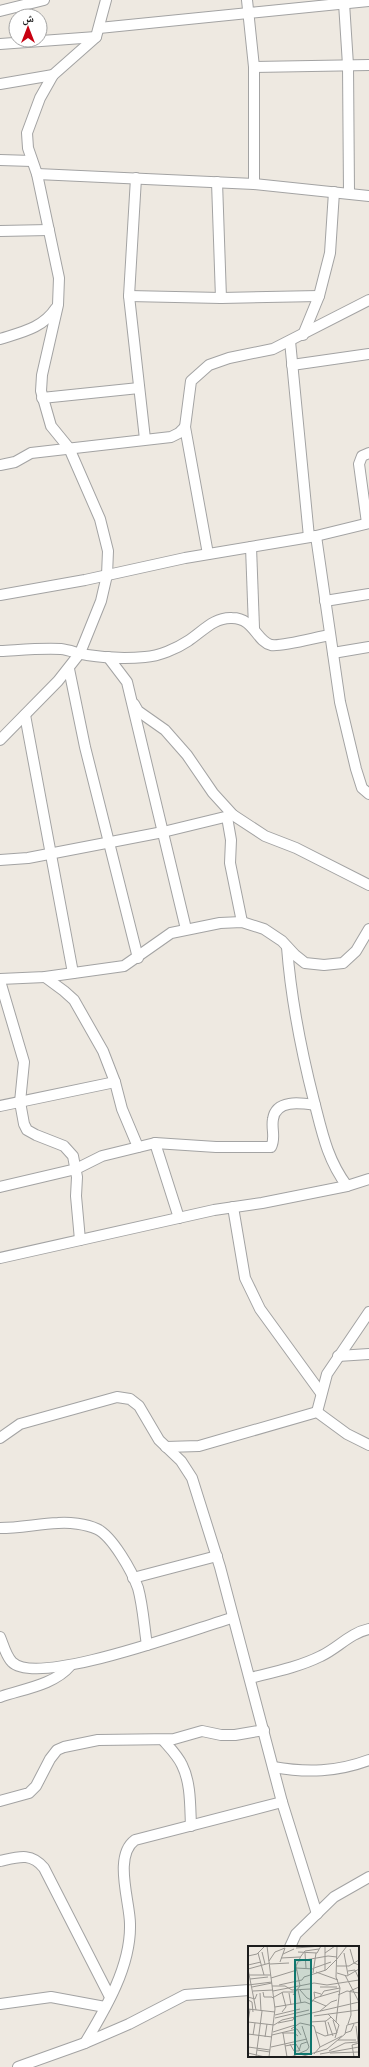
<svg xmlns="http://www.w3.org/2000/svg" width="369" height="2067" font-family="Helvetica,'Noto Naskh Arabic',sans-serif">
<rect width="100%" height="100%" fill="#eee9e1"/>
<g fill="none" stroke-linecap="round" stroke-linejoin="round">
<g stroke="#a3a3a3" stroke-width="12">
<g id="street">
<polyline points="247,0 254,67 254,184"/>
<polyline points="344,3 348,65 349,193"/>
<polyline points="0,11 44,0"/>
<polyline points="99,28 369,1"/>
<polyline points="0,44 96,37"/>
<polyline points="254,67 369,65"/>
<polyline points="0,84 53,75"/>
<polyline points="0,160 32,161"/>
<polyline points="37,174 254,184 369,196"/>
<polyline points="136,178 129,296 145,439"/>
<polyline points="217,182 221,298"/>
<polyline points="0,231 49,230"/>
<polyline points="129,296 221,298 319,296"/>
<polyline points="303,335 319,296 330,253 334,192"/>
<path d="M 0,339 C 22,332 43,328 56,308"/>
<polyline points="290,341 309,537"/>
<polyline points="292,365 369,354"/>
<polyline points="42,398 139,388"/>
<polyline points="0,465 15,462 31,453 171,437 179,433 185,427"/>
<polyline points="367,523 359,464 362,456 369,453"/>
<polyline points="316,536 340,702 356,769 362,788 369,794"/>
<polyline points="251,547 254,628"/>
<polyline points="208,554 185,427 191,381 209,365 229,358 273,349 369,300"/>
<polyline points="0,595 85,580 185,558 316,536 369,523"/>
<polyline points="325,601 369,594"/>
<path d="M 0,651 C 20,650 40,648 61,649 C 70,650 79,654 87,655 C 106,658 126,659 145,657 C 159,656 176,649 188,641 C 202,632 214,617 232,618 C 254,618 256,641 271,645 C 282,647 317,637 330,635"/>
<polyline points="333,653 369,647"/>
<polyline points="108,657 127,682 186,929"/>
<polyline points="69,669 85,747 138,958"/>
<polyline points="134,704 138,711 165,730 187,755 213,793 233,815 265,836 296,848 369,885"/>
<polyline points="25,715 73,973"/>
<polyline points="0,740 58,681 80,653 101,601 107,575 108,551 100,519 69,448 51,426 41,391 42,375 58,305 59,278 37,174 28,148 27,133 40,98 53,75 96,37 106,0"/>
<polyline points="227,817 231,840 230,863 242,922"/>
<polyline points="0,860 28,858 163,832 233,815"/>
<path d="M 287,947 C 291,1000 301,1050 314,1101 C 322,1132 327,1159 347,1186"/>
<polyline points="45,977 64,991 74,1000 103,1051 115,1082 122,1109 138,1147"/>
<polyline points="0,979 45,977 124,966 171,933 220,923 242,922 264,929 282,941 295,955 305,963 324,965 343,963 356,951 369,929"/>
<polyline points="0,981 24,1062 20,1102 24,1124 27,1130 36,1135 64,1146 73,1156 77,1177 76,1196 80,1240"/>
<polyline points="0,1106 115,1082"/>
<polyline points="155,1143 179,1218"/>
<path d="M 0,1187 L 76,1169 L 102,1156 L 155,1143 L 216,1147 L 271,1147 C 276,1138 271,1129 273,1119 C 276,1099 301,1103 315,1105"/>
<polyline points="233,1207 245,1278 260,1309 321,1393"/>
<polyline points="0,1258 214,1210 262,1203 347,1186 369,1179"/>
<polyline points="338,1356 369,1354"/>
<polyline points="317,1412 327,1374 369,1312"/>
<polyline points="0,1438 20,1424 117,1397 130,1399 139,1406 159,1440 181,1461 192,1478 220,1567 282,1802 317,1914"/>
<polyline points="166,1447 199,1446 317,1412 347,1434 369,1445"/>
<path d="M 0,1528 C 19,1528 38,1524 58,1523 C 69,1522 86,1524 97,1529 C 112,1536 132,1571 138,1588 C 143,1606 144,1626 147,1645"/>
<polyline points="133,1578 217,1556"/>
<path d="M 0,1637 C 3,1644 6,1656 12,1662 C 38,1688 196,1628 232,1618"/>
<path d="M 250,1678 C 274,1672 299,1667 321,1656 C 338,1648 350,1633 369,1629"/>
<path d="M 0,1697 C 23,1689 54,1685 70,1666"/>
<path d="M 163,1740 C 170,1748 178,1756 182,1765 C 191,1783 190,1806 191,1826"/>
<path d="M 273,1767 C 307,1773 337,1772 369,1760"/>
<polyline points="0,1801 29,1793 36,1786 50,1759 57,1750 64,1747 98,1740 174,1739 202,1731 221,1735 235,1735 264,1730"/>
<path d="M 0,1861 C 18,1857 31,1852 44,1868 L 110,1997"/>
<polyline points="290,1947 296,1934 334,1897 369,1877"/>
<polyline points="0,2004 51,1997 105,2007"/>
<path d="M 85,2043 C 106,2008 131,1966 130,1924 C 130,1902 113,1856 135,1840 L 282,1802"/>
<polyline points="18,2067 85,2043 129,2024 185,1995 249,1990"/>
</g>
</g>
<use href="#street" stroke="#fff" stroke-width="10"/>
</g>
<g transform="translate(248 1946)">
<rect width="111" height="111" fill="#eee9e1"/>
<path fill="none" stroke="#9a9792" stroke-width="1" d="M 19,0 L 27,63 L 21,111M 77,0 L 77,24M 48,2 L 73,0M 102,3 L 106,17 L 111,19M 14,6 L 17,18M 50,6 L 69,7 L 73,0M 10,7 L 16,29M 57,7 L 58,22M 77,7 L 87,0M 96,7 L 100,29M 35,8 L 46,3M 0,10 L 9,8 L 17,0M 33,12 L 52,11M 89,13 L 99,0M 21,15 L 27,6 L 37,2M 51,15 L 80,10 L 89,11M 32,16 L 37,2M 22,18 L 41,17M 0,19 L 13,16M 89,20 L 101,20 L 111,14M 48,22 L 66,23M 66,22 L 83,16M 0,23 L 8,64M 0,23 L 22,17M 100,25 L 107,24 L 111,33M 68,26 L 90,34M 65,27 L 68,7M 89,27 L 99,30 L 111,23M 1,29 L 23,29M 97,29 L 111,56M 23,32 L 49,24M 2,33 L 20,31M 0,39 L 24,36M 31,39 L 54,34 L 56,31 L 78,24 L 88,14M 24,40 L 37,40 L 44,44 L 62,43M 4,41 L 24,37M 72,41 L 89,41M 50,44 L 53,57M 52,44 L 59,52 L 78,60M 5,45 L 25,44M 25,45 L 66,37 L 79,39 L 111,34M 15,46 L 16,51 L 24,51 L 26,53M 12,47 L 13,65M 41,47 L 43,59M 45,49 L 52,40 L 48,20 L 53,10 L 57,5 L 71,3M 90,49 L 99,45 L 111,47M 0,51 L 7,53 L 9,48M 26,51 L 35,46 L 46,46M 72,51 L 76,45 L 92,42M 67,53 L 66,46 L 73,48M 0,54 L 4,56 L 5,66M 27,61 L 57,56 L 62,58 L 67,52 L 91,45M 0,63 L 27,66M 72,65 L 83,56 L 89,54M 34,66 L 38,61 L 34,46M 80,68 L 91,79 L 87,92M 27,69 L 52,63M 66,70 L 111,64M 27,72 L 61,64M 85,74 L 89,87M 77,75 L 80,89M 0,76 L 26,79M 0,76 L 2,63M 62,76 L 78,75 L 83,71M 80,76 L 85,90M 88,76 L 92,42 L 88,31 L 89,0M 30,77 L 45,74 L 46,71M 100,78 L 103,69 L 102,45 L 111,41M 26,79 L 34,74 L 111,56M 108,80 L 110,96M 43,83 L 52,77 L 66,80 L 72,101M 25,86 L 47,79M 68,86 L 77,90 L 89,87M 34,87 L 46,87 L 50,90M 35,87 L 39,111M 97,87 L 103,85 L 106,78M 0,88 L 24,91M 5,89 L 7,77M 24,89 L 49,83 L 53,89M 17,91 L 19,78M 90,94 L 108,94M 42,98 L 46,105 L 51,105M 37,100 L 48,98 L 52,105M 0,101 L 22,104M 23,101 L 59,93M 9,104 L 22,106M 51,105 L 53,98 L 59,96M 81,105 L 97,97 L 110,96M 0,107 L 17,111M 82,107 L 111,106M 66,108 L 72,101 L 94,90M 72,108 L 111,101M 8,111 L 14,65M 43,111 L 59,104 L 61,101 L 54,80M 52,111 L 79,103 L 97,88 L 99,79 L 111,76M 106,111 L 104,99 L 111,97"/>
<path fill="#0f766e" fill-opacity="0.15" stroke="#0f766e" stroke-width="2" d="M 47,14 L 63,14 L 63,108 L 47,108 Z"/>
<rect width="111" height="111" fill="none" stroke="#1c1c1c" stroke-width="2"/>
</g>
<g transform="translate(28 28)"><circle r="19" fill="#ffffff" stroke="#a4a4a4"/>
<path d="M0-3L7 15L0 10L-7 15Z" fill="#c80011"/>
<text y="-6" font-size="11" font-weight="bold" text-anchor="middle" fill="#1c1c1c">ش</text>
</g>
</svg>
